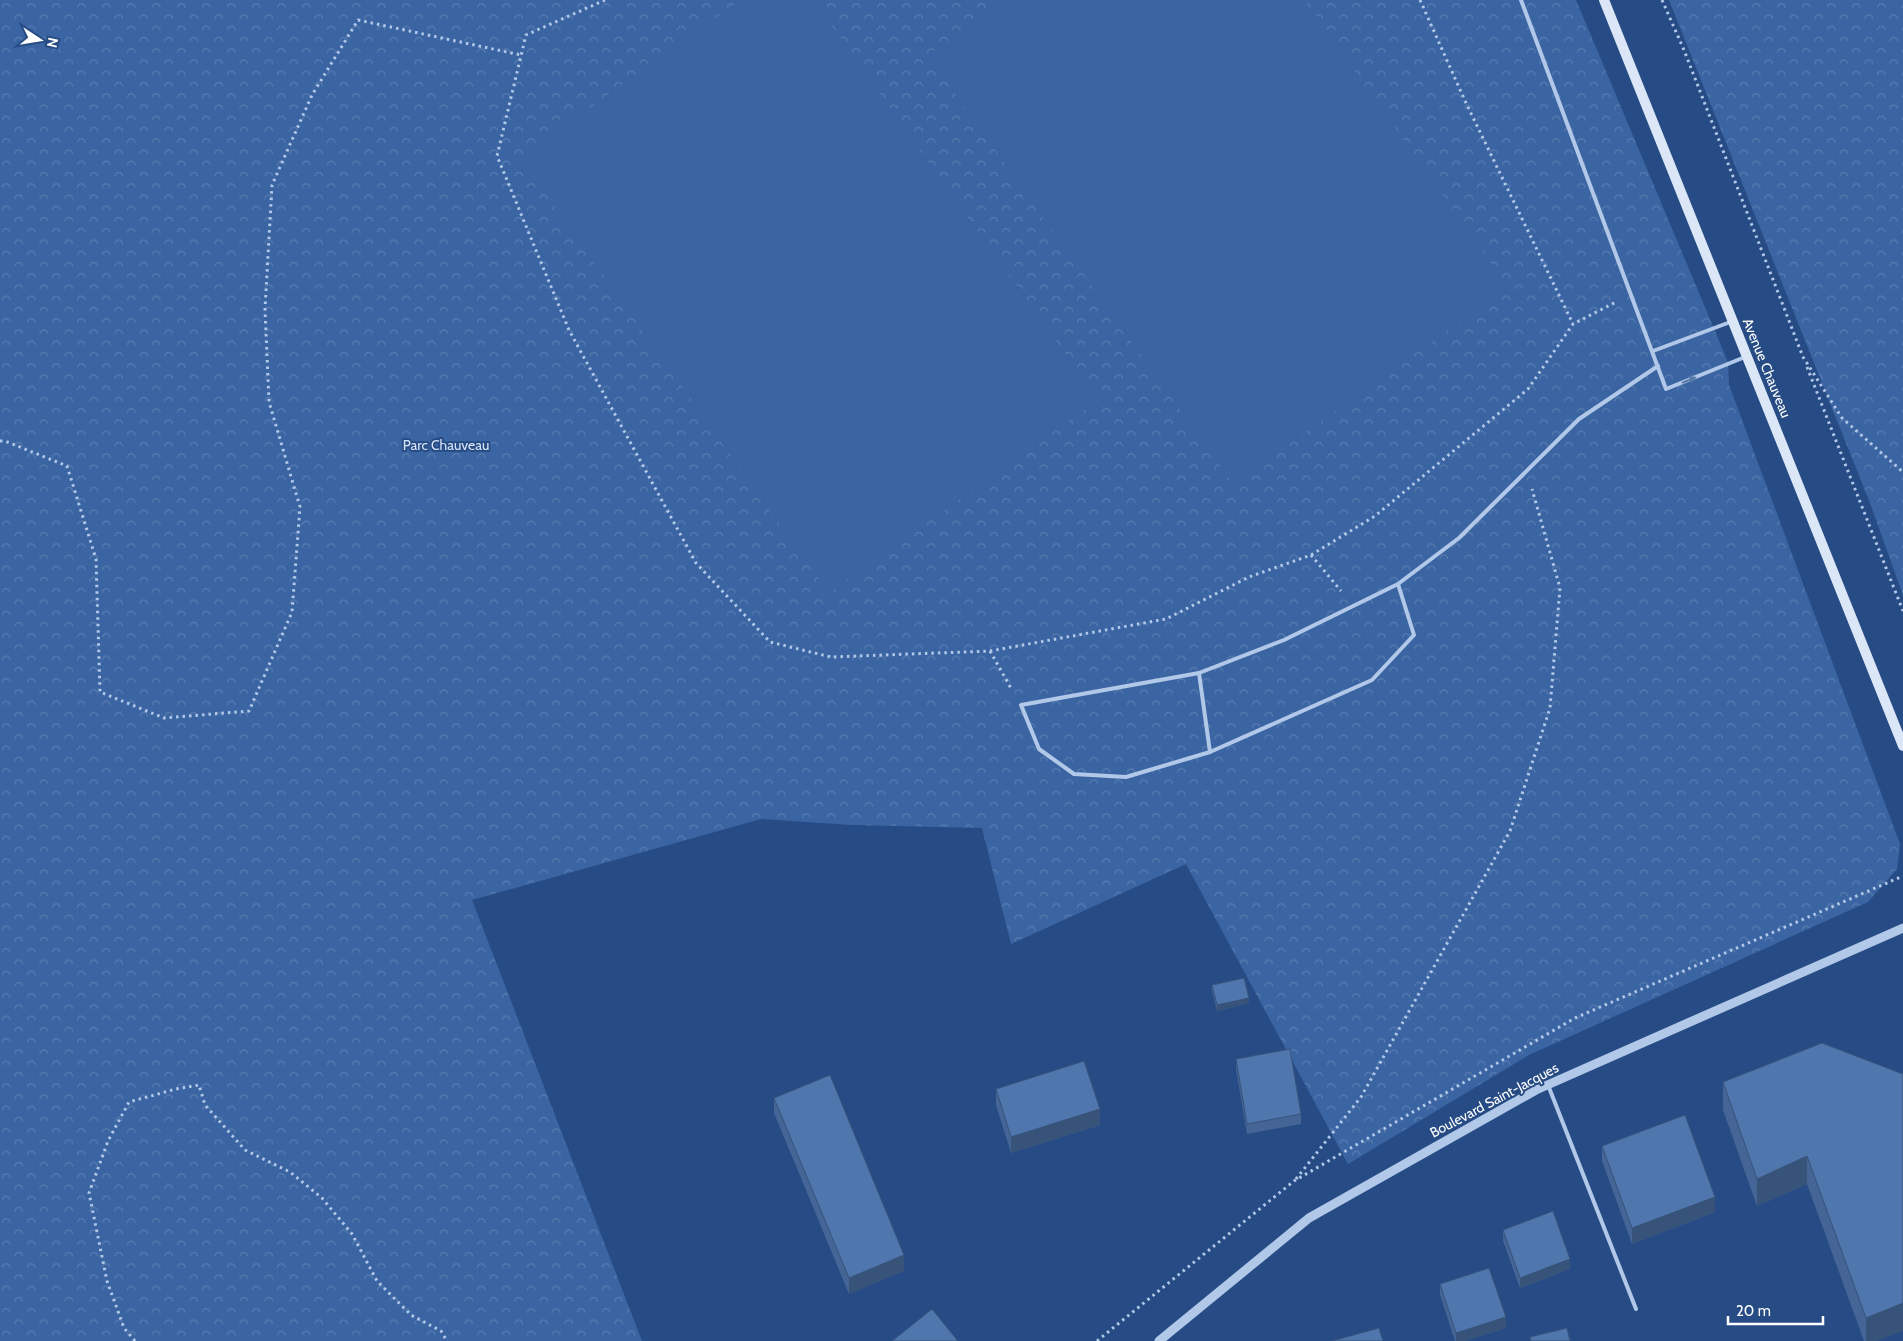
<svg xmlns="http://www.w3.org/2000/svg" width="1903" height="1341" font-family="Cabin,sans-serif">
<defs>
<pattern id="park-crowns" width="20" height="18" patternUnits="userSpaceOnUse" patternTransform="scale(1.25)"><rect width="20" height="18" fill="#3b65a2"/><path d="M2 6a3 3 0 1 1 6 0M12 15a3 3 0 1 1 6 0" fill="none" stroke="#587cb0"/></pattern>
</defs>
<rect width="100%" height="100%" fill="#274c85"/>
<g fill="url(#park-crowns)">
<polygon points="0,0 1576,0 1728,362 1729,385 1900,844 1897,869 1868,902 1529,1055 1348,1164 1186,864 1011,944 982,828 853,825 761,819 472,900 642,1341 0,1341"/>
<polygon points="1669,0 1903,0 1903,595 1870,503"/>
</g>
<g fill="#3b65a2">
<polygon points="741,0 813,0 1098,400 829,593 520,158"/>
<polygon points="1005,0 1304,0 1508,287 1233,484 928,55"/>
</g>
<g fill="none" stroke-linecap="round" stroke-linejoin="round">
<g stroke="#b1c8e8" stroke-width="3" stroke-dasharray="2.5 4" stroke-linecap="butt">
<polyline points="605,0 526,35 497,156 569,330 696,563 770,642 831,657 990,651 1166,619 1249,577 1311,555 1375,516 1528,389 1573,324 1616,302"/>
<polyline points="1420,0 1466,103 1573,324"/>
<polyline points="1662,0 1684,50 1803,357 1842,418 1903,472"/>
<polyline points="1807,367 1903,611"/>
<polyline points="0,441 5,441 67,466 96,559 100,692 164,718 249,711 292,612 300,507 269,402 265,309 272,185 312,95 358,20 521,55"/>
<polyline points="1311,555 1341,591"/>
<polyline points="990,651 1012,690"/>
<polyline points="1296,1179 1361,1097 1510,831 1550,708 1560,588 1532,489"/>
<polyline points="135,1341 124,1328 107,1281 89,1193 108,1141 129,1102 176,1089 199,1085 205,1105 245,1150 290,1172 322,1198 352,1234 377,1281 411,1315 441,1331 447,1341"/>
<polyline points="1097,1341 1294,1181 1575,1018 1903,876"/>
</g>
<g stroke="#b1c8e8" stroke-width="4">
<polyline points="1521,0 1666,389 1745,357"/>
<polyline points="1653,351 1733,321"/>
<polyline points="1398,584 1414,635 1372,680 1210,752 1126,777 1074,774 1039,749 1021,705 1199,673 1284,640 1398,584 1459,538 1579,419 1658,366"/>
<polyline points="1199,673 1210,752"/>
<polyline points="1548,1085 1636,1309"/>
</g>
<polyline stroke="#b1c8e8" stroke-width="9" points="1159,1341 1309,1218 1536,1090 1903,928"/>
<polyline stroke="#dbe6f7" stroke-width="10" points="1604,0 1903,746"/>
</g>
<g fill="#446595">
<polygon points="1212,985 1249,1003 1217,1011 1212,991"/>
<polygon points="1822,1043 1877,1341 1864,1341 1807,1184 1757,1206 1723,1110 1723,1082"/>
<polygon points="1236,1059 1301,1114 1301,1124 1247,1134 1236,1069"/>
<polygon points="996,1089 1100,1125 1011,1153 996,1105"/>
<polygon points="774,1098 904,1271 849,1294 774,1113"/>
<polygon points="1602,1146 1715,1212 1632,1244 1602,1161"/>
<polygon points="1503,1230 1570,1269 1520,1288 1503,1241"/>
<polygon points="1440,1284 1506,1328 1465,1341 1455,1341 1440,1295"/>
</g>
<g fill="#375379">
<polygon points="1249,998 1249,1003 1217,1011 1217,1005"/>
<polygon points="1100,1109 1100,1125 1011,1153 1011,1137"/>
<polygon points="1807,1156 1807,1184 1757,1206 1757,1179"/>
<polygon points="1715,1197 1715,1212 1632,1244 1632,1228"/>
<polygon points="904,1255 904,1271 849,1294 849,1278"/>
<polygon points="1570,1259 1570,1269 1520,1288 1520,1278"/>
<polygon points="1903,1303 1903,1331 1877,1341 1866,1341 1866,1318"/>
<polygon points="1506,1317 1506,1328 1465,1341 1456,1341 1456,1333"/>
</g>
<g fill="#4f76ad" stroke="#375379">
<polygon points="1244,978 1249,998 1217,1005 1212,985"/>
<polygon points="1822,1043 1903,1074 1903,1303 1866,1318 1807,1156 1757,1179 1723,1082"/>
<polygon points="1290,1049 1301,1114 1247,1124 1236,1059"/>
<polygon points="1084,1061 1100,1109 1011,1137 996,1089"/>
<polygon points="830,1075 904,1255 849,1278 774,1098"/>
<polygon points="1685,1115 1715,1197 1632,1228 1602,1146"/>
<polygon points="1553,1211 1570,1259 1520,1278 1503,1230"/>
<polygon points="1489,1268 1506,1317 1456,1333 1440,1284"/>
<polygon points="932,1309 958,1341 892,1341"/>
<polygon points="1379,1328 1383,1341 1332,1341"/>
<polygon points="1567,1328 1570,1341 1531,1341 1530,1337"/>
</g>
<defs><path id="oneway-solid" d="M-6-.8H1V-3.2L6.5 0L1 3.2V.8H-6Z" transform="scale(1.25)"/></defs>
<use fill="#5777a8" href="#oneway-solid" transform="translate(1689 380) rotate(-22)"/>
<g text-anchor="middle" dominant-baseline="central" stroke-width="4" stroke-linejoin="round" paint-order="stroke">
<g font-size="14" fill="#fff" stroke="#274c85">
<text transform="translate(1767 368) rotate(68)">Avenue Chauveau</text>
<text transform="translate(1494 1100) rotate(-28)">Boulevard Saint-Jacques</text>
</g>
<g font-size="14" fill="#d5e3f6" stroke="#274c85">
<text x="446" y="445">Parc Chauveau</text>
</g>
</g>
<g transform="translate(40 40) rotate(102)" stroke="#274c85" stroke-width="4" paint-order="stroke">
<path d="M0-4L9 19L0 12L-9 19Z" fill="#ffffff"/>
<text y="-8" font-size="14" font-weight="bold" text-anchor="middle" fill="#ffffff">N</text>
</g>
<path d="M1728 1316v8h95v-8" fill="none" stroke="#ffffff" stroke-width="2.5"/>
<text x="1736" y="1316" font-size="15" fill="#ffffff" stroke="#274c85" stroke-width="4" paint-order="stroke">20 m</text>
</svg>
